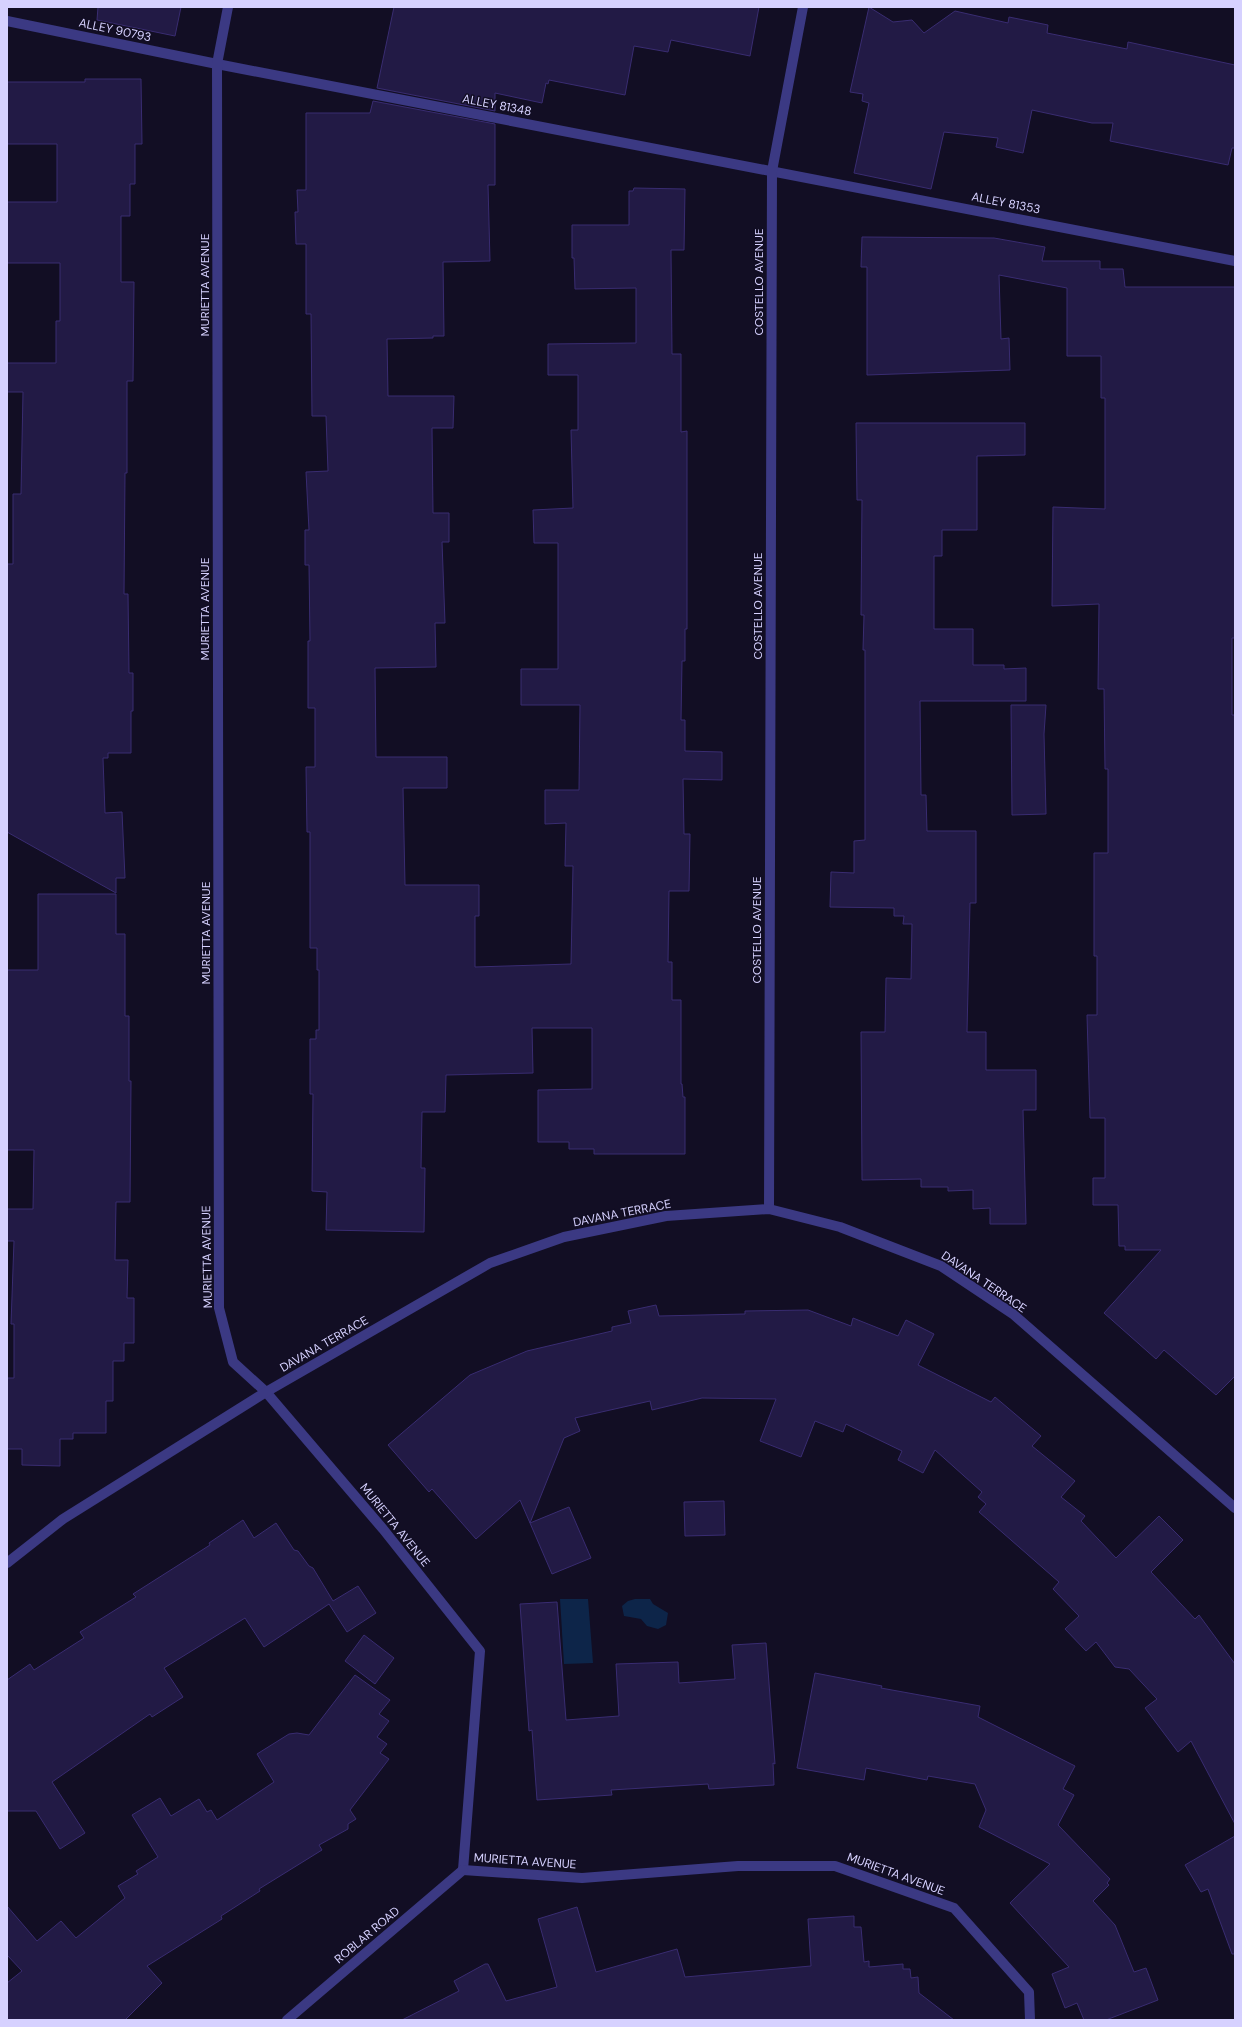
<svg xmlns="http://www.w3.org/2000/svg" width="1242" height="2027" font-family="'DM Sans',sans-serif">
<rect width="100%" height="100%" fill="#120e24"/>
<g fill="#0d2549">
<polygon points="560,1599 588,1599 593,1663 564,1664"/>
<polygon points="635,1599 650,1599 653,1604 668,1613 666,1625 658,1629 647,1626 641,1619 624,1616 622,1606 628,1601"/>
</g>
<g fill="#221a45" stroke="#392c71">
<polygon points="98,7 181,7 175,36 97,20"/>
<polygon points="394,7 759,7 750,56 671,40 668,52 634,46 625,95 549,80 548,84 546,83 542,103 495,93 495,111 377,88"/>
<polygon points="869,7 893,22 912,20 924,33 955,11 1008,23 1009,17 1048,25 1047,33 1127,49 1128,42 1235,65 1235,148 1232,148 1228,165 1110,141 1113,123 1092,123 1032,110 1023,153 996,147 998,138 944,132 931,189 854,173 869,103 862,101 863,94 850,92"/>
<polygon points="85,79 141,79 142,144 135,144 135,184 130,184 130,216 121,216 121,282 134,282 133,381 127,381 127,473 125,473 124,594 128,594 129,673 133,673 133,711 131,711 131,753 108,753 108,758 103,758 105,813 122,812 125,878 116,878 116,893 7,832 7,564 13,564 13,494 21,494 23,392 7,392 7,363 56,363 56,321 60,321 60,263 7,263 7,202 57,202 57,144 7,144 7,82 85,82"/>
<polygon points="373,101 495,124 495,185 488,185 490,261 443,262 444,336 433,336 433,338 387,339 388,396 454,396 453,428 432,428 433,513 449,513 449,542 442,542 445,623 435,623 436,667 375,668 376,757 447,757 447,788 403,788 405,885 479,885 479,916 475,916 475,967 571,964 573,866 565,866 566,823 545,824 545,790 579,790 580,705 521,705 521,669 558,669 558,543 534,543 533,510 573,508 571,430 578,430 578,375 548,375 548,344 636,343 636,288 575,289 574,258 572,258 572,225 629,225 629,191 633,191 634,188 685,189 684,250 671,250 672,354 681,354 681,432 687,431 687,629 685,629 685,661 682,661 681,720 685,720 685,751 722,752 722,780 683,779 684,834 690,834 689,891 669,891 668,962 672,962 672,1000 681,1000 681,1084 682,1084 683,1097 685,1097 685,1154 594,1154 594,1149 569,1149 569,1142 538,1142 538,1090 592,1089 592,1028 532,1028 533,1073 446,1075 445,1112 422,1112 421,1168 425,1168 424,1232 326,1230 327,1192 312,1191 313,1094 310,1094 310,1039 316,1039 316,1030 319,1030 319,970 317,970 317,948 310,948 310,832 307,832 306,767 315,767 315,708 308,708 308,641 310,641 309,565 305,565 305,530 309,530 306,472 328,471 326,416 312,416 311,314 306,314 306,244 296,244 295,212 298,212 297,190 306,190 306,113 370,113"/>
<polygon points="862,237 994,238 1045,247 1042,261 1100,261 1100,269 1123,269 1125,287 1235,287 1235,638 1232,638 1232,715 1235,715 1235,1376 1216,1395 1164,1350 1156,1359 1104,1313 1161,1250 1125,1250 1125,1246 1119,1246 1118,1205 1093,1205 1093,1178 1105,1178 1105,1118 1090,1118 1087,1015 1097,1015 1097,956 1094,956 1094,853 1108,853 1108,769 1105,769 1104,689 1098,689 1099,604 1052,606 1053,507 1105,509 1105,398 1101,398 1101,356 1067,356 1067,288 999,275 1001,339 1009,338 1010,370 867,375 867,267 861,267"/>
<polygon points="856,423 1025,423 1025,455 977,456 977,530 942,530 942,556 934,556 934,629 973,629 973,665 1004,665 1004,669 1026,668 1026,701 920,701 921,795 926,795 927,831 976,831 976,903 970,903 967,1032 986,1032 986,1070 1036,1070 1036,1110 1023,1110 1026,1224 990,1224 990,1208 973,1209 973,1190 948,1191 948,1187 921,1187 921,1179 862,1180 861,1032 885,1032 886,978 911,979 912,924 903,924 904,916 894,916 894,908 830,907 831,872 854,873 854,841 865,840 865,650 863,650 864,615 861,615 862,500 857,500"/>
<polygon points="1011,705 1046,705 1044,734 1046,814 1012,815"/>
<polygon points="38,894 116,894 116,934 125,934 125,1016 129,1016 129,1081 131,1081 130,1202 116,1202 115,1260 128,1260 127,1298 134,1298 134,1343 124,1343 124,1361 113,1361 113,1401 106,1401 106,1433 73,1433 73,1439 60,1439 60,1466 22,1465 22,1449 7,1449 7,1378 14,1378 14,1324 11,1324 14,1241 7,1241 7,1209 33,1209 34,1150 7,1150 7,972 8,970 38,970"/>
<polygon points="656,1305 659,1316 745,1314 745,1311 808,1310 851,1326 853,1318 898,1336 906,1320 934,1334 918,1365 991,1402 995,1397 1041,1436 1032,1446 1075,1481 1061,1497 1085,1516 1081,1521 1116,1558 1159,1516 1183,1540 1151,1572 1195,1619 1199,1615 1235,1664 1235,1824 1191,1741 1178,1752 1145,1708 1157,1699 1129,1669 1115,1667 1096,1642 1086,1651 1065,1629 1079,1616 1053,1589 1059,1582 979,1512 986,1504 978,1497 982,1492 935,1450 923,1473 898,1460 902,1451 846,1424 843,1432 815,1421 801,1457 760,1441 776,1399 702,1398 652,1410 650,1401 575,1418 580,1431 564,1438 530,1523 520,1500 476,1539 432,1489 429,1492 388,1445 470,1375 527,1351 612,1331 612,1327 631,1323 628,1311"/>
<polygon points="724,1501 725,1535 685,1536 684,1502"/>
<polygon points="569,1507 591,1558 552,1574 530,1523"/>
<polygon points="243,1520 254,1538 276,1523 294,1550 298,1551 309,1566 313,1568 333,1601 358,1586 376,1613 347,1632 329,1604 264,1647 245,1618 164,1668 183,1697 152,1717 150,1714 52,1782 85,1833 60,1849 36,1811 7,1811 7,1680 30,1664 34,1670 84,1638 80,1632 136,1597 133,1594 210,1545 209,1543"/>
<polygon points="557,1602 566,1720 619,1716 616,1664 678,1662 679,1683 735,1679 732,1645 766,1643 775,1764 773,1763 774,1785 709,1789 708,1784 611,1790 612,1795 537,1800 532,1730 529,1731 520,1604"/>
<polygon points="364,1635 394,1658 375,1684 345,1661"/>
<polygon points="815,1673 882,1686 881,1688 980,1706 978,1717 1075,1766 1063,1789 1074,1795 1058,1825 1110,1879 1107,1883 1109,1885 1093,1901 1115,1925 1134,1972 1146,1968 1158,2000 1106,2020 1084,2020 1077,2003 1065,2008 1052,1974 1069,1967 1010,1903 1050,1864 979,1827 986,1810 975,1784 928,1776 927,1780 866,1768 864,1780 797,1768"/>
<polygon points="355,1675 390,1700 379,1714 389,1721 377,1737 387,1744 380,1753 389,1759 350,1810 356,1819 348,1824 348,1829 319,1845 322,1850 259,1889 260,1891 221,1916 222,1919 147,1966 162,1983 125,2020 7,2020 7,1983 22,1971 7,1955 7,1906 37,1941 61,1921 76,1938 125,1898 118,1886 138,1874 136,1871 158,1857 132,1815 160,1798 171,1816 199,1799 207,1812 211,1810 217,1820 274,1782 257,1754 289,1734 297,1733 309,1735"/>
<polygon points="1235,1836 1235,1954 1232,1954 1208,1889 1201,1892 1185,1865"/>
<polygon points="577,1907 596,1972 677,1949 685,1977 811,1966 808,1919 854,1916 854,1927 861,1927 864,1962 869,1961 869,1967 903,1964 903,1969 910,1969 911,1978 918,1977 919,1993 954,2020 402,2020 459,1991 454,1981 485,1964 488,1964 506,2001 557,1987 538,1919"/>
</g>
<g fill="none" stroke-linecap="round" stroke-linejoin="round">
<polyline stroke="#3b3983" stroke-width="10" points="7,21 217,64 1235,261"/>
<g stroke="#3b3983" stroke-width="10">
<polyline points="228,7 217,64 219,1308 233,1362 266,1392 383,1529 480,1651 463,1870"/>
<polyline points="769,1209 772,171 803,7"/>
<polyline points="7,1563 63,1519 266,1392 490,1263 564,1237 666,1216 769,1209 840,1227 941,1266 1013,1314 1235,1508"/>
<polyline points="463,1870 582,1878 738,1866 835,1866 954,1908 1029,1992 1030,2020"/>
<polyline points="287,2020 463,1870"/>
</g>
</g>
<g text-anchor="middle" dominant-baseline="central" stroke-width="3" stroke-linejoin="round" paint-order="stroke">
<g font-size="12" fill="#d6d1ff" stroke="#120e24">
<text transform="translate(115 30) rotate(12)">ALLEY 90793</text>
<text transform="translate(497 105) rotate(11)">ALLEY 81348</text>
<text transform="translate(1006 203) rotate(11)">ALLEY 81353</text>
<text transform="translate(759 282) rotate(-90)">COSTELLO AVENUE</text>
<text transform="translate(205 285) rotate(-90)">MURIETTA AVENUE</text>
<text transform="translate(758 606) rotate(-90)">COSTELLO AVENUE</text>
<text transform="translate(205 609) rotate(-90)">MURIETTA AVENUE</text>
<text transform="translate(757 930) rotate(-90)">COSTELLO AVENUE</text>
<text transform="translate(206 933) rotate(-90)">MURIETTA AVENUE</text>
<text transform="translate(622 1213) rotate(-11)">DAVANA TERRACE</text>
<text transform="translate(207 1257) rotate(-91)">MURIETTA AVENUE</text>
<text transform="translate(984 1282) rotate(34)">DAVANA TERRACE</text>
<text transform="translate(324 1344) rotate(-30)">DAVANA TERRACE</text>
<text transform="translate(395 1525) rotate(51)">MURIETTA AVENUE</text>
<text transform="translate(525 1861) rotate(4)">MURIETTA AVENUE</text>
<text transform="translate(896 1874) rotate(20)">MURIETTA AVENUE</text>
<text transform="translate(367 1935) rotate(-40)">ROBLAR ROAD</text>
</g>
</g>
<rect width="1242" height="2027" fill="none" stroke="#d6d1ff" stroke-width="16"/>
</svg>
